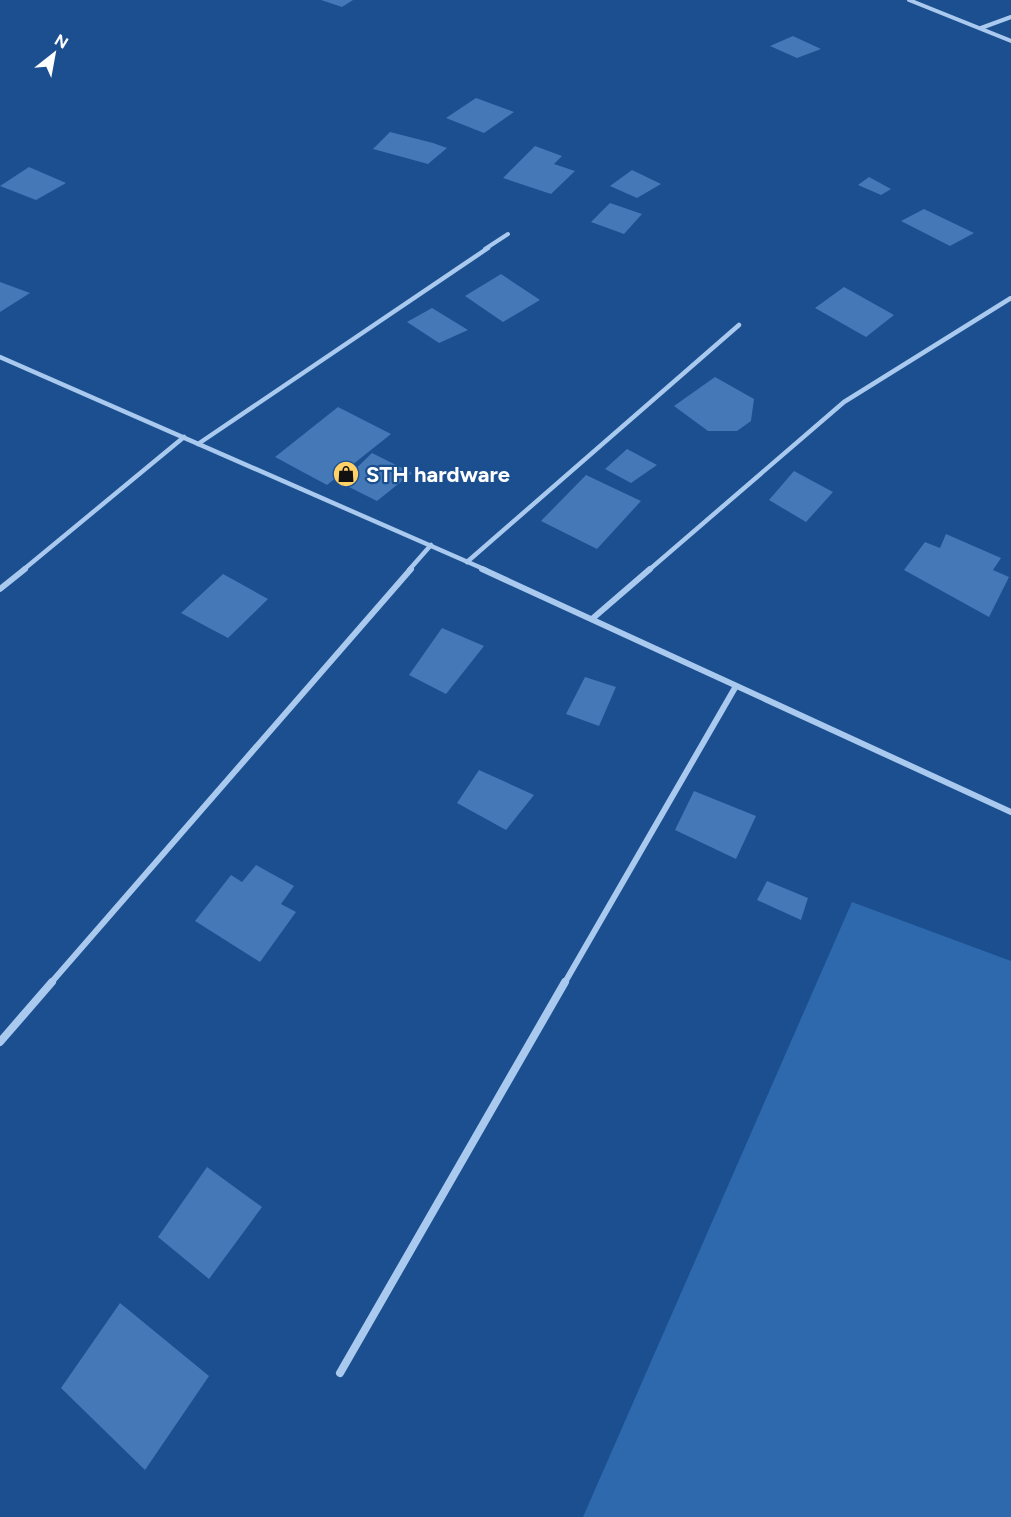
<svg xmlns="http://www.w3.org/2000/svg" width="1011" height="1517" font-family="Figtree,sans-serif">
<rect width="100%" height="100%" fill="#1b4f8f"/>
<polygon fill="#2e69ad" points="852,902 1011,961 1011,1517 583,1517"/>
<g fill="#4478b7">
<polygon points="321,0 353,0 342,7"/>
<polygon points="793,36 821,49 797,58 770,46"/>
<polygon points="476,98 514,112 484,133 446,118"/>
<polygon points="390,132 433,143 447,148 428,164 373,149"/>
<polygon points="535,146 562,156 554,164 575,171 551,194 503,178"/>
<polygon points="29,167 66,183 36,200 0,186"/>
<polygon points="632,170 661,184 637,198 610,186"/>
<polygon points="869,177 891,189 881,195 858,185"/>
<polygon points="610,203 642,214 624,234 591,222"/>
<polygon points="924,209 974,233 950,246 901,221"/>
<polygon points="501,274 540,300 503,322 465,296"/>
<polygon points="0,282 30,293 0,312"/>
<polygon points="844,287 894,315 866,337 815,308"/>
<polygon points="432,308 468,330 439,343 407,322"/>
<polygon points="715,377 754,399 751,421 737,431 708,431 674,406"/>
<polygon points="338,407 391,434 327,485 275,457"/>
<polygon points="627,449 657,465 631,483 605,469"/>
<polygon points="372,453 412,473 377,501 341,483"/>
<polygon points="794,471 833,492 806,522 769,500"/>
<polygon points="586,475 641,501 597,549 541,521"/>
<polygon points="946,534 1001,558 993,570 1009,577 989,617 904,570 925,542 940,548"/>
<polygon points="223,574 268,599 228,638 181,613"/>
<polygon points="442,628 484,646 446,694 409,675"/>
<polygon points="585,677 616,687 599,726 566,714"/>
<polygon points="479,770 534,795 506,830 457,803"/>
<polygon points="694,791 756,816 736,859 675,830"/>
<polygon points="256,865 294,886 281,904 296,912 260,962 195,921 231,875 242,882"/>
<polygon points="767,881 808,898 801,920 757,900"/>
<polygon points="207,1167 262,1207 209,1279 158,1237"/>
<polygon points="120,1303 209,1376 145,1470 61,1388"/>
</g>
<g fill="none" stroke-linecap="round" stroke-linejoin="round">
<g stroke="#a9c9ee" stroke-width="4">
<polyline points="909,0 1011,41"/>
<polyline points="981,28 1011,17"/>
<polyline points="485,249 508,234"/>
</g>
<g stroke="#a9c9ee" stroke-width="4.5">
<polyline points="0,357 486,570"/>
<polyline points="198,444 488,248"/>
<polyline points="467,562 739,325"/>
<polyline points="23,570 184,437"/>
<polyline points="409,570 431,545"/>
<polyline points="649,570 844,402 1011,298"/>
</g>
<g stroke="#a9c9ee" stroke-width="6">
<polyline points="482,569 1011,812"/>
<polyline points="0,589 25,569"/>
<polyline points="592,619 650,569"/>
<polyline points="50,984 411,569"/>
<polyline points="564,984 736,686"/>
</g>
<g stroke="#a9c9ee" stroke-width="8">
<polyline points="0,1042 52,982"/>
<polyline points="340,1373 565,982"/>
</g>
</g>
<defs>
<g id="shop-disc" transform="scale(1.35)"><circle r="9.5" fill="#ffd166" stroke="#1b4f8f"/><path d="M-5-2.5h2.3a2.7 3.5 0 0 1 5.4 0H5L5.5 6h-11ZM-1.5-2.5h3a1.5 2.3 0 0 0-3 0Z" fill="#111"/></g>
</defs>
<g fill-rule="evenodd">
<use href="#shop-disc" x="346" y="474"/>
</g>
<g text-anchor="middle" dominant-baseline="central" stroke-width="4.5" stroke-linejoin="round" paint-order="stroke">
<g font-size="22" font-weight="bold" fill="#fff" stroke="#1b4f8f" text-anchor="start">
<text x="366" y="474">STH hardware</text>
</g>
</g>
<g transform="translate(54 54) rotate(31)" stroke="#1b4f8f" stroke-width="4.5" paint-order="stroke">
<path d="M0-4.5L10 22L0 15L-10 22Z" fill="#ffffff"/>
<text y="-9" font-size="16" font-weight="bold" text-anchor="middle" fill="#ffffff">N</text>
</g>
</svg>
